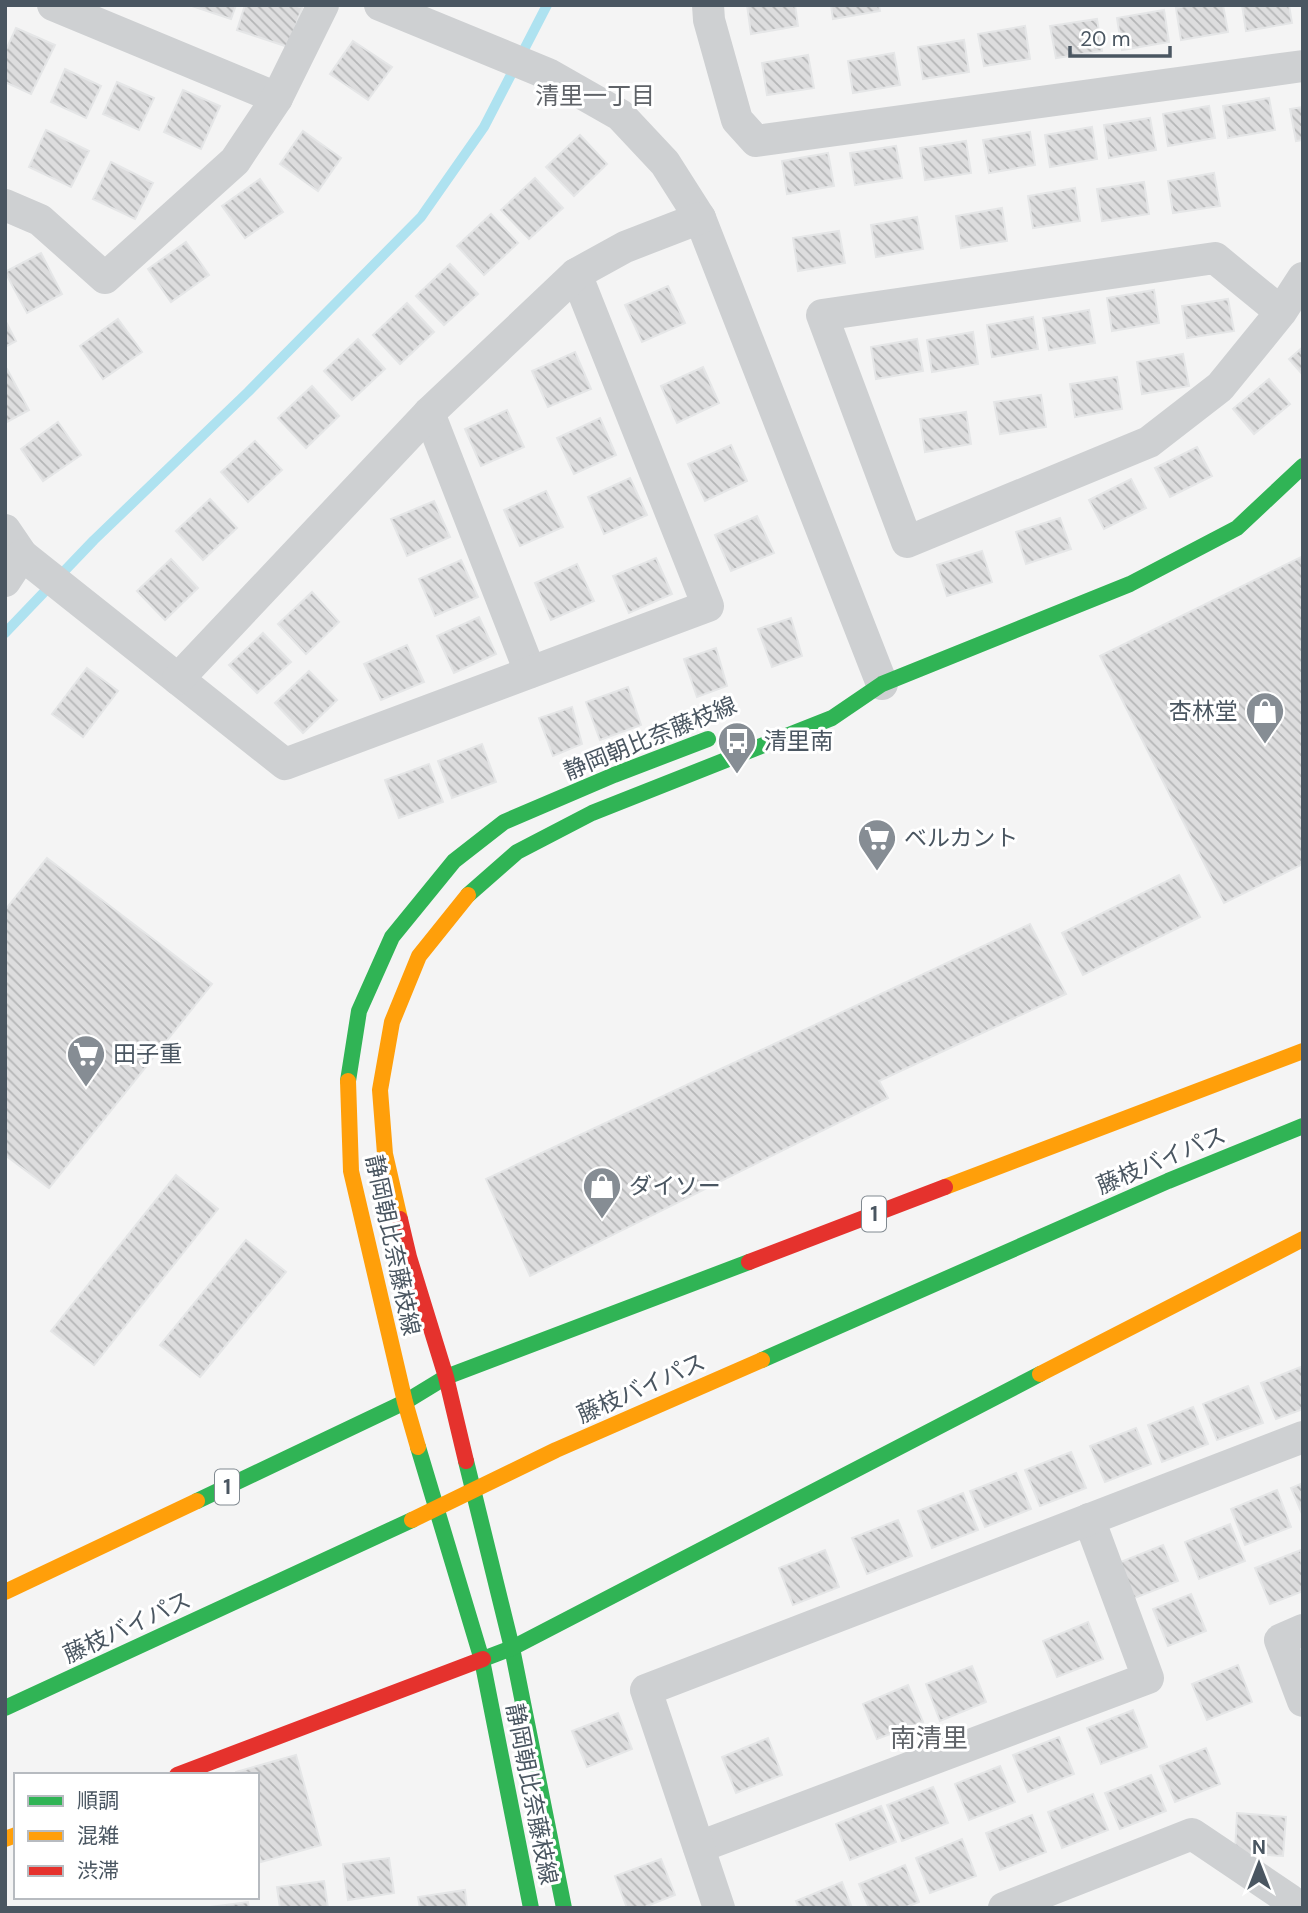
<svg xmlns="http://www.w3.org/2000/svg" width="1308" height="1913" font-family="'DM Sans','Noto Sans JP',sans-serif">
<defs>
<pattern id="building-back-hatch" width="6" height="6" patternUnits="userSpaceOnUse" patternTransform="scale(1.75)"><rect width="6" height="6" fill="#ddddde"/><path d="M-1 5l2 2M0 0l6 6M5-1l2 2" fill="none" stroke="#b5b6b7"/></pattern>
</defs>
<rect width="100%" height="100%" fill="#f4f4f4"/>
<g fill="none" stroke-linecap="round" stroke-linejoin="round">
<polyline stroke="#aee2f0" stroke-width="10" points="5,633 94,540 248,392 421,217 484,127 547,5"/>
</g>
<g fill="url(#building-back-hatch)" stroke="#e5e6e7" stroke-width="2">
<polygon points="189,5 236,5 231,19"/>
<polygon points="245,5 295,5 302,8 288,47 237,30"/>
<polygon points="747,5 795,5 798,26 751,34"/>
<polygon points="831,5 879,5 880,11 833,19"/>
<polygon points="1190,5 1223,5 1228,32 1181,40 1176,8"/>
<polygon points="1242,5 1289,5 1292,23 1246,31"/>
<polygon points="1164,10 1169,42 1122,50 1117,18"/>
<polygon points="1097,19 1102,51 1056,58 1050,26"/>
<polygon points="1025,26 1030,59 984,66 978,34"/>
<polygon points="16,28 55,45 31,94 5,82 5,52"/>
<polygon points="964,40 969,72 923,79 918,47"/>
<polygon points="353,41 392,67 368,100 330,74"/>
<polygon points="894,53 900,85 853,93 848,61"/>
<polygon points="808,55 814,88 767,95 762,63"/>
<polygon points="65,69 101,86 86,118 51,102"/>
<polygon points="117,82 154,98 139,130 103,114"/>
<polygon points="183,90 220,106 201,149 164,132"/>
<polygon points="1269,98 1275,130 1228,138 1223,106"/>
<polygon points="1209,106 1215,138 1168,146 1163,114"/>
<polygon points="1303,107 1303,140 1296,141 1290,109"/>
<polygon points="1150,118 1156,150 1109,158 1104,125"/>
<polygon points="1092,127 1097,159 1050,167 1045,135"/>
<polygon points="46,130 89,151 71,187 29,167"/>
<polygon points="303,131 341,158 318,191 280,164"/>
<polygon points="1030,132 1035,165 989,173 983,140"/>
<polygon points="580,135 607,164 574,196 546,167"/>
<polygon points="966,141 971,173 925,180 920,148"/>
<polygon points="896,146 902,178 855,185 850,153"/>
<polygon points="828,153 834,186 787,194 782,161"/>
<polygon points="111,162 153,183 135,219 93,199"/>
<polygon points="1214,173 1220,206 1173,213 1168,181"/>
<polygon points="535,178 563,208 529,239 501,210"/>
<polygon points="260,179 283,212 245,238 222,206"/>
<polygon points="1144,182 1149,214 1102,221 1097,189"/>
<polygon points="1075,188 1080,221 1033,228 1028,196"/>
<polygon points="1002,208 1007,241 961,248 956,216"/>
<polygon points="491,214 518,243 484,275 457,246"/>
<polygon points="917,217 923,249 876,257 871,225"/>
<polygon points="839,231 845,263 798,271 793,238"/>
<polygon points="186,242 209,275 171,302 148,269"/>
<polygon points="41,253 62,294 27,313 5,272"/>
<polygon points="450,264 478,294 444,325 416,296"/>
<polygon points="668,286 685,323 642,342 625,305"/>
<polygon points="1154,290 1159,323 1112,331 1107,298"/>
<polygon points="1228,299 1234,331 1187,338 1182,306"/>
<polygon points="407,303 434,332 400,364 373,335"/>
<polygon points="1089,310 1095,343 1049,350 1043,318"/>
<polygon points="1033,317 1038,349 992,357 987,325"/>
<polygon points="118,319 142,352 103,379 80,346"/>
<polygon points="5,320 16,341 5,347"/>
<polygon points="973,332 978,364 932,372 927,340"/>
<polygon points="358,339 385,369 352,400 324,371"/>
<polygon points="917,339 923,371 876,379 871,347"/>
<polygon points="1303,347 1303,375 1289,359"/>
<polygon points="575,352 591,389 548,407 532,371"/>
<polygon points="1183,354 1189,386 1142,394 1137,362"/>
<polygon points="703,367 719,403 677,423 661,386"/>
<polygon points="7,369 29,410 5,423 5,370"/>
<polygon points="1117,377 1122,409 1075,417 1070,384"/>
<polygon points="1269,379 1290,404 1254,434 1233,409"/>
<polygon points="312,386 339,416 306,448 278,418"/>
<polygon points="1041,395 1046,427 1000,434 994,402"/>
<polygon points="507,410 524,447 481,466 465,429"/>
<polygon points="966,412 971,444 925,452 920,419"/>
<polygon points="600,418 616,455 574,474 557,438"/>
<polygon points="58,422 81,455 43,481 21,449"/>
<polygon points="255,441 282,470 248,502 221,472"/>
<polygon points="731,445 747,481 705,501 688,464"/>
<polygon points="1197,447 1212,476 1170,497 1155,468"/>
<polygon points="630,478 647,515 604,534 588,497"/>
<polygon points="1131,479 1146,508 1104,529 1089,500"/>
<polygon points="546,491 563,527 520,546 504,510"/>
<polygon points="210,499 237,528 203,560 176,531"/>
<polygon points="434,501 450,537 407,556 391,519"/>
<polygon points="757,516 774,553 731,571 715,535"/>
<polygon points="1060,518 1071,549 1026,564 1016,532"/>
<polygon points="982,551 992,582 947,596 937,565"/>
<polygon points="1303,556 1303,864 1224,903 1100,656"/>
<polygon points="656,558 672,594 629,613 613,576"/>
<polygon points="171,559 198,588 165,620 137,591"/>
<polygon points="461,560 478,597 435,616 419,579"/>
<polygon points="577,564 594,601 551,620 535,583"/>
<polygon points="312,592 339,622 306,654 278,624"/>
<polygon points="479,617 496,654 454,673 437,636"/>
<polygon points="791,618 802,656 772,667 758,629"/>
<polygon points="263,633 291,662 257,693 229,665"/>
<polygon points="407,645 424,682 381,700 364,664"/>
<polygon points="716,648 727,686 697,697 684,659"/>
<polygon points="87,668 118,691 83,737 52,714"/>
<polygon points="309,671 337,700 303,733 275,703"/>
<polygon points="628,687 641,725 600,740 586,702"/>
<polygon points="572,707 582,744 553,756 539,718"/>
<polygon points="482,744 496,782 452,798 438,761"/>
<polygon points="429,764 443,802 399,818 385,780"/>
<polygon points="47,858 212,984 49,1188 5,1155 5,910"/>
<polygon points="1179,875 1200,917 1083,975 1062,933"/>
<polygon points="1030,924 1066,994 879,1081 888,1098 530,1276 486,1179"/>
<polygon points="176,1175 218,1209 94,1365 51,1331"/>
<polygon points="246,1240 286,1272 200,1377 160,1345"/>
<polygon points="1303,1366 1303,1409 1276,1419 1261,1383"/>
<polygon points="1248,1386 1263,1423 1217,1440 1203,1404"/>
<polygon points="1193,1407 1208,1444 1162,1462 1148,1425"/>
<polygon points="1136,1428 1151,1464 1105,1482 1090,1446"/>
<polygon points="1071,1452 1086,1488 1040,1506 1025,1470"/>
<polygon points="1016,1473 1031,1509 985,1527 970,1491"/>
<polygon points="1303,1483 1303,1516 1291,1488"/>
<polygon points="1277,1490 1291,1527 1245,1545 1231,1509"/>
<polygon points="963,1493 978,1530 932,1548 918,1511"/>
<polygon points="898,1520 912,1556 867,1574 852,1538"/>
<polygon points="1230,1524 1245,1561 1199,1579 1185,1542"/>
<polygon points="1163,1545 1178,1581 1132,1599 1118,1563"/>
<polygon points="825,1550 839,1587 793,1605 779,1568"/>
<polygon points="1301,1550 1303,1591 1270,1604 1255,1568"/>
<polygon points="1191,1594 1206,1631 1168,1646 1153,1609"/>
<polygon points="1088,1622 1103,1659 1057,1677 1043,1641"/>
<polygon points="1238,1665 1252,1702 1207,1720 1192,1684"/>
<polygon points="972,1666 986,1702 940,1721 926,1684"/>
<polygon points="908,1685 923,1722 877,1739 863,1704"/>
<polygon points="1133,1710 1147,1747 1101,1764 1087,1728"/>
<polygon points="618,1713 632,1749 587,1767 572,1731"/>
<polygon points="1059,1737 1074,1774 1028,1792 1013,1755"/>
<polygon points="768,1738 782,1775 736,1793 722,1757"/>
<polygon points="1206,1748 1220,1784 1175,1802 1160,1766"/>
<polygon points="296,1755 321,1845 261,1862 257,1848 257,1775 236,1775 236,1772"/>
<polygon points="1000,1766 1015,1802 969,1820 955,1784"/>
<polygon points="1151,1775 1166,1811 1120,1829 1105,1793"/>
<polygon points="933,1787 948,1823 902,1841 887,1805"/>
<polygon points="1093,1794 1108,1830 1062,1848 1048,1812"/>
<polygon points="881,1806 896,1842 850,1860 836,1824"/>
<polygon points="1237,1813 1286,1817 1283,1856 1235,1853"/>
<polygon points="1032,1815 1046,1852 1000,1870 986,1833"/>
<polygon points="962,1839 976,1876 930,1893 916,1858"/>
<polygon points="389,1858 394,1893 348,1900 343,1864"/>
<polygon points="661,1859 675,1895 642,1908 627,1908 615,1876"/>
<polygon points="905,1865 919,1902 904,1908 869,1908 859,1884"/>
<polygon points="324,1881 328,1908 280,1908 277,1887"/>
<polygon points="842,1882 852,1908 799,1908 796,1901"/>
<polygon points="465,1890 467,1908 420,1908 418,1897"/>
<polygon points="248,1902 249,1908 202,1908"/>
</g>
<g fill="none" stroke-linecap="round" stroke-linejoin="round">
<g stroke="#ced0d2" stroke-width="32">
<polyline points="53,5 277,98"/>
<polyline points="380,5 548,74 620,115 665,163 700,218 882,684"/>
<polyline points="708,5 709,20 737,120 756,141 1303,66"/>
<polyline points="5,205 40,220 105,278 235,161 277,98 323,5"/>
<polyline points="1281,312 1215,258 822,315 907,542 1149,442 1220,387 1281,312 1303,278"/>
<polyline points="429,413 530,672"/>
<polyline points="5,530 22,555 285,764 708,606 576,274"/>
<polyline points="5,581 22,555"/>
<polyline points="178,679 429,413 576,274 625,247 700,218"/>
<polyline points="1303,1630 1280,1640 1303,1701"/>
<polyline points="699,1847 1148,1678 1089,1519"/>
<polyline points="719,1908 646,1690 1303,1437"/>
<polyline points="1004,1908 1192,1834 1290,1900"/>
</g>
<g stroke="#30b455" stroke-width="16">
<polyline points="468,895 517,852 592,813 832,718 882,684 1130,584 1237,528 1303,466"/>
<polyline points="348,1081 359,1011 392,937 454,861 504,822 614,775 708,739"/>
<polyline points="762,1360 1168,1181 1303,1126"/>
<polyline points="418,1447 482,1660 531,1908"/>
<polyline points="466,1461 512,1648 564,1908"/>
<polyline points="197,1501 405,1402 446,1377 749,1262"/>
<polyline points="483,1659 512,1648 1040,1374"/>
<polyline points="5,1708 412,1520"/>
</g>
<g stroke="#ff9f0a" stroke-width="16">
<polyline points="348,1081 351,1171 405,1402 418,1447"/>
<polyline points="945,1187 1303,1051"/>
<polyline points="400,1219 385,1154 380,1090 392,1022 419,956 468,895"/>
<polyline points="1040,1374 1303,1239"/>
<polyline points="412,1520 556,1450 762,1360"/>
<polyline points="5,1592 197,1501"/>
<polyline points="5,1839 16,1835"/>
</g>
<g stroke="#e5322d" stroke-width="16">
<polyline points="400,1219 409,1257 446,1377 466,1461"/>
<polyline points="749,1262 945,1187"/>
<polyline points="177,1775 483,1659"/>
</g>
</g>
<defs>
<g id="shop-pin" transform="scale(2.0125)"><path d="M0 17L-7.5 6A9.5 9.5 0 1 1 7.5 6Z" fill="#868d94" stroke="#fff"/><path d="M-5-2.5h2.3a2.7 3.5 0 0 1 5.4 0H5L5.5 6h-11ZM-1.5-2.5h3a1.5 2.3 0 0 0-3 0Z" fill="#fff"/></g>
<g id="bus-pin" transform="scale(2.0125)"><path d="M0 17L-7.5 6A9.5 9.5 0 1 1 7.5 6Z" fill="#868d94" stroke="#fff"/><path d="M-5-6H5V4H4V6H2V4H-2V6H-4V4H-5ZM-3.5-4V0h7V-4ZM-3.5 1.2v1.5H-2V1.2ZM2 1.2v1.5H3.5V1.2Z" fill="#fff"/></g>
<g id="supermarket-pin" transform="scale(2.0125)"><path d="M0 17L-7.5 6A9.5 9.5 0 1 1 7.5 6Z" fill="#868d94" stroke="#fff"/><path d="M-6-5.5h2.5l.6 2H6L4.5 2H-2.5L-4.4-4H-6ZM-1.5 3.2a1.3 1.3 0 1 0 .1 0ZM3 3.2a1.3 1.3 0 1 0 .1 0Z" fill="#fff"/></g>
</defs>
<g fill-rule="evenodd">
<use href="#shop-pin" x="1265" y="711"/>
<use href="#bus-pin" x="737" y="741"/>
<use href="#supermarket-pin" x="877" y="838"/>
<use href="#supermarket-pin" x="86" y="1054"/>
<use href="#shop-pin" x="602" y="1186"/>
</g>
<g text-anchor="middle" dominant-baseline="central" stroke-width="6" stroke-linejoin="round" paint-order="stroke">
<g fill="#fff" stroke="#808990" stroke-width="2">
<rect x="862" y="1196.5" width="24" height="35" rx="5"/>
<rect x="215" y="1469.5" width="24" height="35" rx="5"/>
</g>
<g font-size="21" font-weight="bold" fill="#4a5661">
<text x="874" y="1214">1</text>
<text x="227" y="1487">1</text>
</g>
<g font-size="23" fill="#4a5661" stroke="#fff" text-anchor="start">
<text x="1238" y="711" text-anchor="end">杏林堂</text>
<text x="764" y="741">清里南</text>
<text x="904" y="838">ベルカント</text>
<text x="113" y="1054">田子重</text>
<text x="629" y="1186">ダイソー</text>
</g>
<g font-size="23" fill="#4a5661" stroke="#fff">
<text transform="translate(650 738) rotate(-22)">静岡朝比奈藤枝線</text>
<text transform="translate(1161 1160) rotate(-23)">藤枝バイパス</text>
<text transform="translate(393 1245) rotate(78)">静岡朝比奈藤枝線</text>
<text transform="translate(641 1388) rotate(-24)">藤枝バイパス</text>
<text transform="translate(127 1627) rotate(-25)">藤枝バイパス</text>
<text transform="translate(532 1794) rotate(79)">静岡朝比奈藤枝線</text>
</g>
<g font-size="24" fill="#5f6368" stroke="#fff">
<text x="595" y="95">清里一丁目</text>
</g>
<g font-size="26" fill="#5f6368" stroke="#fff">
<text x="929" y="1738">南清里</text>
</g>
</g>
<rect width="1308" height="1913" fill="none" stroke="#4a5661" stroke-width="14"/>
<rect x="14" y="1773" width="245" height="126" fill="#ffffff" stroke="#b7bbc0" stroke-width="2"/>
<rect x="28" y="1796" width="35" height="10" fill="#30b455" stroke="#b7bbc0" stroke-width="2"/>
<text x="77" y="1808" font-size="21" fill="#4a5661">順調</text>
<rect x="28" y="1831" width="35" height="10" fill="#ff9f0a" stroke="#b7bbc0" stroke-width="2"/>
<text x="77" y="1843" font-size="21" fill="#4a5661">混雑</text>
<rect x="28" y="1866" width="35" height="10" fill="#e5322d" stroke="#b7bbc0" stroke-width="2"/>
<text x="77" y="1878" font-size="21" fill="#4a5661">渋滞</text>
<g transform="translate(1259 1864)" stroke="#ffffff" stroke-width="5" paint-order="stroke">
<path d="M0-5L12 26L0 18L-12 26Z" fill="#4a5661"/>
<text y="-10" font-size="19" font-weight="bold" text-anchor="middle" fill="#4a5661">N</text>
</g>
<path d="M1070 46v10h100v-10" fill="none" stroke="#4a5661" stroke-width="3.5"/>
<text x="1080" y="46" font-size="21" fill="#4a5661" stroke="#ffffff" stroke-width="5" paint-order="stroke">20 m</text>
</svg>
